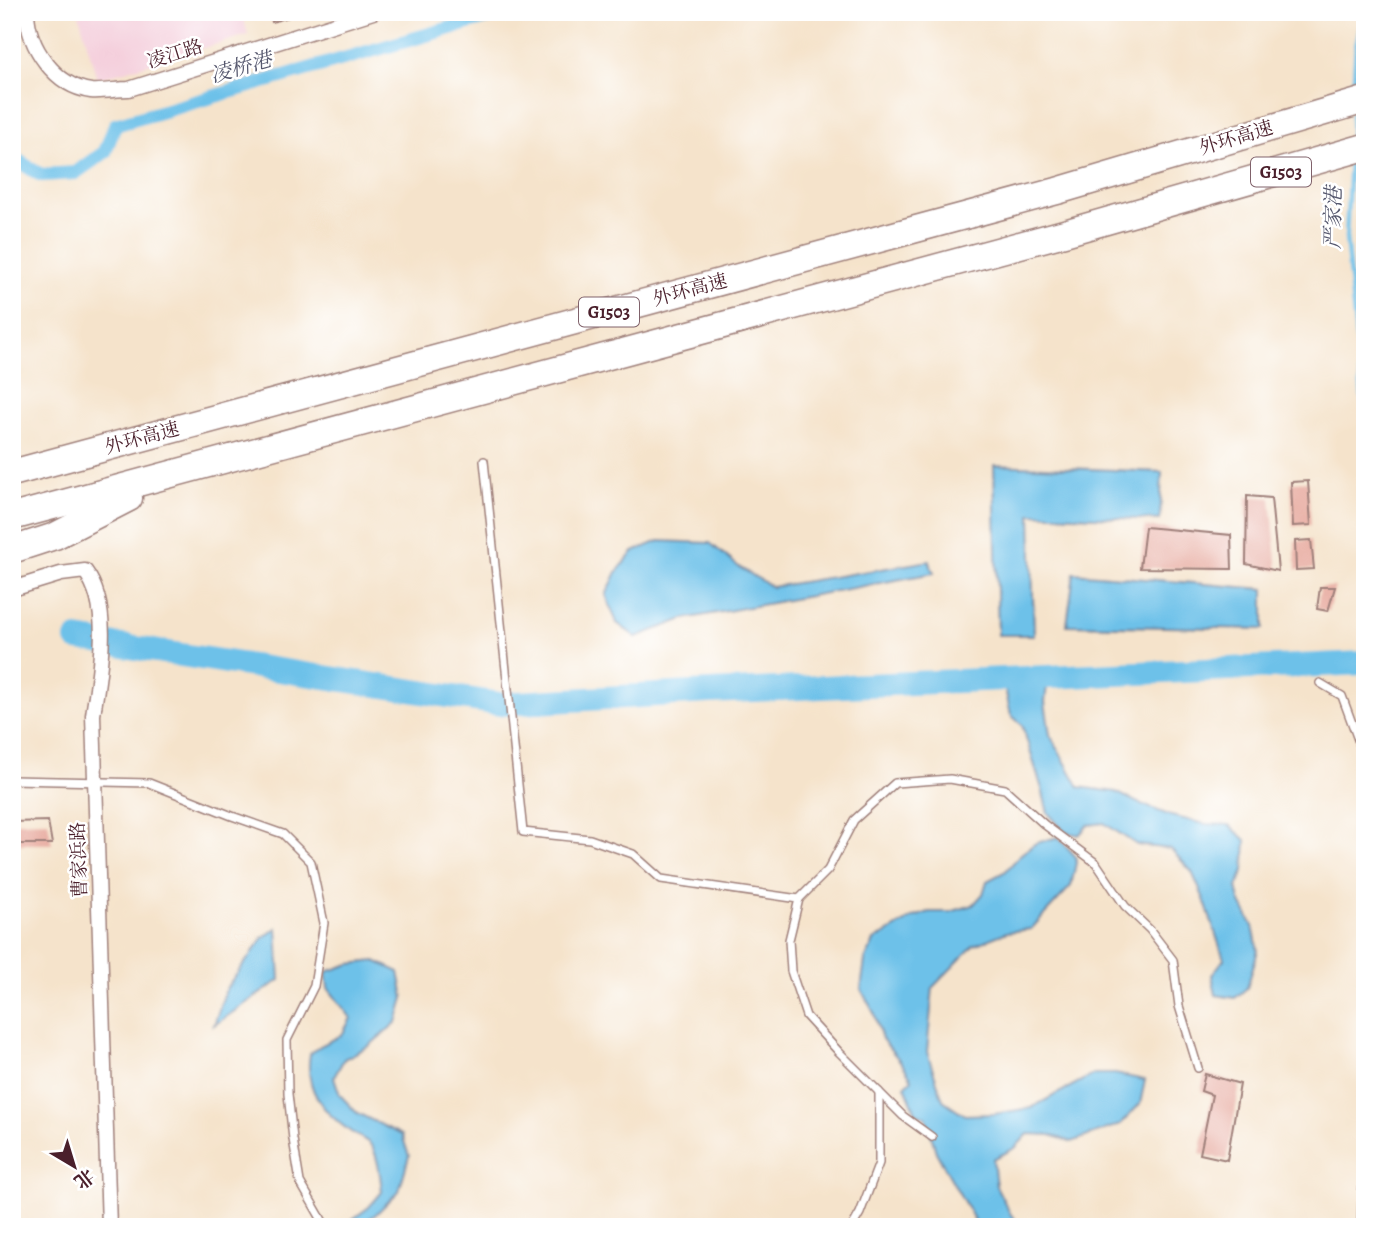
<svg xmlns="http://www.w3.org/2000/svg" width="1377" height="1239" font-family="Alegreya,'Noto Serif SC',serif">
<rect width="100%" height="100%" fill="#fff"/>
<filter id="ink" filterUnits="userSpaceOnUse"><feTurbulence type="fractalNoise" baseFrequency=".0143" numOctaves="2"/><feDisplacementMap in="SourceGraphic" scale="14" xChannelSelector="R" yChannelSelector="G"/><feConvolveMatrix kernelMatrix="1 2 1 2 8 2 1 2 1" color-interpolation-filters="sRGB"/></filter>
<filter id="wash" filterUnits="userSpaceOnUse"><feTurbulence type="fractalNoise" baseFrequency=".00686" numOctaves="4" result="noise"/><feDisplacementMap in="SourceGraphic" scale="28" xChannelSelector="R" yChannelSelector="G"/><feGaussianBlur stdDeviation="1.57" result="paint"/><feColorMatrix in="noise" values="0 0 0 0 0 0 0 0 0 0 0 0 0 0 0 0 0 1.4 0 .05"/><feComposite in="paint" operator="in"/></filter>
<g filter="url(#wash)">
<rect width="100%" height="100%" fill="#f5e3cb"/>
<polygon fill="#f4cfdc" points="88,12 242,12 248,35 97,79 79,15"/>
<g fill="#6dc1e9" stroke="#5c708a" stroke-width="2">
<polygon points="994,465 1162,472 1160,520 1031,514 1034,635 998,635"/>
<polygon points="659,541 710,543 739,567 772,587 929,561 934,573 684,619 636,637 617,623 606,595 617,572 633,552"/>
<polygon points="1074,573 1264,589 1264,629 1067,625"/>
<polygon points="1048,677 1045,702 1050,735 1079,787 1116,792 1136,802 1171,816 1205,824 1229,825 1246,840 1244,871 1237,887 1240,901 1253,926 1258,950 1247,988 1235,998 1216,995 1212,975 1224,959 1204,899 1192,872 1171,849 1137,845 1104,823 1088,825 1079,835 1065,832 1048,813 1042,789 1022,725 1011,715 1003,680"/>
<polygon points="1058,837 1077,858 1071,886 1031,929 1007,932 974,945 933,987 927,1052 943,1100 965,1115 994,1114 1031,1108 1094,1074 1115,1074 1145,1080 1140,1104 1121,1124 1072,1142 1050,1135 1028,1134 1015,1148 993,1159 996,1186 1010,1213 1020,1227 984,1227 976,1223 936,1152 926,1117 916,1113 905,1086 912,1079 901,1062 882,1039 874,1013 861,989 865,960 874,941 912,918 929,912 950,912 973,905 983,894 987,881 1006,871 1021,854 1036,843"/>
<polygon points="277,928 280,980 214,1025 226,989 264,937"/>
<path d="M 375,961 L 399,972 L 404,998 L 397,1022 L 369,1046 L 344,1059 L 334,1077 L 340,1095 L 357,1113 L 402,1135 L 409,1156 L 399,1191 L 376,1214 L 358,1227 L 342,1227 L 369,1207 L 382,1192 C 381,1181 378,1153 370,1144 C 365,1139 357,1136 351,1132 C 323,1112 304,1090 310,1054 L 320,1046 L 342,1035 L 351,1018 L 328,988 L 326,972 L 350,964 Z"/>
</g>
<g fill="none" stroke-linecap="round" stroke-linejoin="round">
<g stroke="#6dc1e9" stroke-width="4.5">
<polyline points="1353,94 1356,46 1364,12"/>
<polyline points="1351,143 1352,114"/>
<polyline points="1350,159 1346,238 1365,424"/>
</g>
<polyline stroke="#6dc1e9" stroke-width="14" points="12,157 41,175 75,173 105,152 115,125 506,12"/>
<polyline stroke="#6dc1e9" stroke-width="24" points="77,639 500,704 709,692 1365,663"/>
</g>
<g id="blocks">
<g fill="#e5a295">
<polygon points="270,12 303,12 303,13 272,22"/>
<polygon points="1308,481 1311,525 1293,526 1291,482"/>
<polygon points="1247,496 1271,498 1278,571 1246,564"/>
<polygon points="1145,527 1231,535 1232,569 1140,568"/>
<polygon points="1311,540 1314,569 1296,570 1295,541"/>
<polygon points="1320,587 1335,587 1328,611 1317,609"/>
<polygon points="48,821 52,844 12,844 12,822"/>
<polygon points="1205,1074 1240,1084 1227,1160 1200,1154 1212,1095 1201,1091"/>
</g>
</g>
</g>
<g filter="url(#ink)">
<use href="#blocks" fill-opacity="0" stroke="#a0817b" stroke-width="2"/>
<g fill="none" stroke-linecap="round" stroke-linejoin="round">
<g stroke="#a0817b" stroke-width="10">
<g id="service">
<polyline points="484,461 523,832 590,839 633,854 661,879 799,899 828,870 854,820 895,783 950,779 1005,789 1045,825 1096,863 1125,906 1150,930 1173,960 1179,1006 1198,1068"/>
<polyline points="1320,683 1342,696 1360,745 1365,808"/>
<polyline points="12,780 149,783 232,816 283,834 311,862 324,923 314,986 287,1040 288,1094 293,1139 300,1182 326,1227"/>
<polyline points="799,899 789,940 791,971 806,1016 839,1052 903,1116 932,1137"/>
<polyline points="852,1227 860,1213 879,1163 879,1092"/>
<polyline points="1361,1227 1365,1124"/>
</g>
</g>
<g stroke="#a0817b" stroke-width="17">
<g id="minor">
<path d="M 27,12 C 28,47 55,86 91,91 C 103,92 117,89 129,89 L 373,12"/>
<path d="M 12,589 L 61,574 L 85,571 C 113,608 99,673 93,715 L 109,1227"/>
</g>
</g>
<g stroke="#a0817b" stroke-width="29">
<g id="motorway">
<polyline points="12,473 1057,191 1365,100"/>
<polyline points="12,517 1068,232 1365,147"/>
<polyline points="12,550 55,536 129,498"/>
</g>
</g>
<use href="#service" stroke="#fff" stroke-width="7"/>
<use href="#minor" stroke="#fff" stroke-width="14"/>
<use href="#motorway" stroke="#fff" stroke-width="26"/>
</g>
</g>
<g text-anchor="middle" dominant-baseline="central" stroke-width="5" stroke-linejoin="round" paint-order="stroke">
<g fill="#fff" stroke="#80626b" stroke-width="2">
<rect x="1251" y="157.5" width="60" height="29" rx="5"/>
<rect x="579" y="297.5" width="60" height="29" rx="5"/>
</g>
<g font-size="18" font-weight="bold" fill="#4a1f2b">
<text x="1281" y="172">G1503</text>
<text x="609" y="312">G1503</text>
</g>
<g font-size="19" fill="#4a1f2b" stroke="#fff">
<text transform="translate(175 54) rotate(-17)">凌江路</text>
<text transform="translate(1236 138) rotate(-17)">外环高速</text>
<text transform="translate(690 290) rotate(-15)">外环高速</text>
<text transform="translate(142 438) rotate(-15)">外环高速</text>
<text transform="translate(79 860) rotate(-92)">曹家浜路</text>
</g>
<g font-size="21" font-style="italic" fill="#56586e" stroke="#fff">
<text transform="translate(241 67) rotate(-16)">凌桥港</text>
<text transform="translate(1333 218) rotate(-89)">严家港</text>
</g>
</g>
<rect width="1377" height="1239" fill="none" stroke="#fff" stroke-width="42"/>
<g transform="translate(74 1166) rotate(142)" stroke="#ffffff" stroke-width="5" paint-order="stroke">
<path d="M0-5L12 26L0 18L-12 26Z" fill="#4a1f2b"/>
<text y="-10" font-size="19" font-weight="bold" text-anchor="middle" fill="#4a1f2b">北</text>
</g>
</svg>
